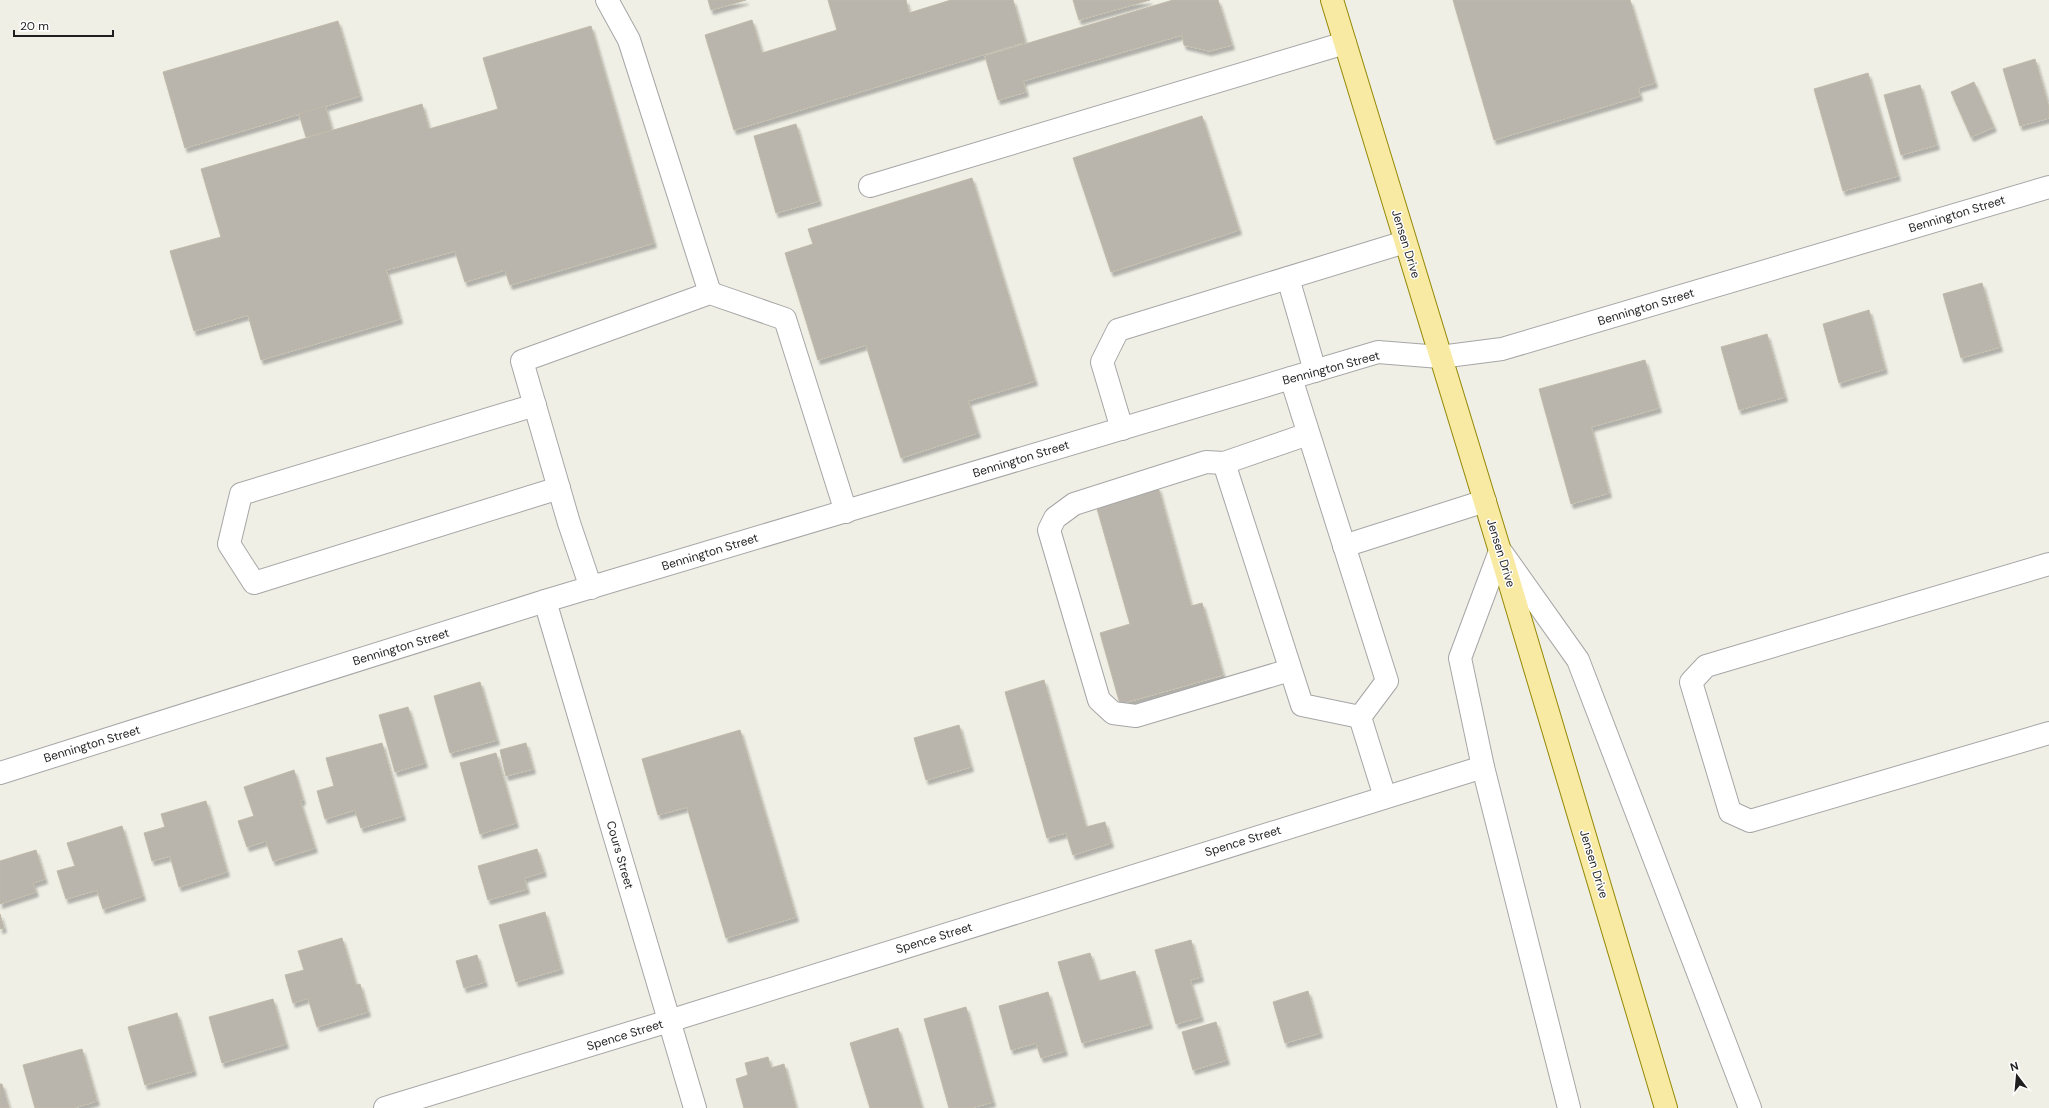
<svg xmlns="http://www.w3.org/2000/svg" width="2049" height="1108" font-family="'DM Sans',sans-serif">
<defs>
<filter id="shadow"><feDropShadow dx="2.5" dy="4.5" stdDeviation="1" flood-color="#0004"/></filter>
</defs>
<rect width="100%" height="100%" fill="#f0efe6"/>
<g fill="#b9b5ac" stroke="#c1baa9" filter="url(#shadow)">
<polygon points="708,0 746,0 711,10"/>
<polygon points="828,0 906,0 909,13 951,0 1013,0 1025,42 734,130 705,35 752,20 762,53 837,30"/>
<polygon points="1073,0 1150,0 1079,20"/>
<polygon points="1173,0 1218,0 1232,45 1209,51 1184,45 1182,35 1023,81 1026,92 998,100 985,56"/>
<polygon points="1453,0 1630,0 1655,83 1638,88 1640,96 1494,140"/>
<polygon points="338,21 360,96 185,148 163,72"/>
<polygon points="591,26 654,243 510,285 505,270 465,282 455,251 386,270 400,319 261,360 248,315 194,331 170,251 221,237 201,169 422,104 429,129 498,109 483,58"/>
<polygon points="2035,59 2049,107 2049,118 2020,126 2003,69"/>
<polygon points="1868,73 1898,176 1843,191 1814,89"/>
<polygon points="1974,82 1994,127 1971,137 1951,92"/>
<polygon points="1920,85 1937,145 1901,155 1884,95"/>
<polygon points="325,106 332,130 306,137 299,114"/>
<polygon points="1202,116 1239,230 1111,272 1073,158"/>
<polygon points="796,124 819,201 776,213 754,136"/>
<polygon points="972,178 1035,381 968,401 978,433 901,458 866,345 818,360 785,253 813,244 808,229"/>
<polygon points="1982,283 2000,347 1961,358 1943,294"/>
<polygon points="1869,310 1885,369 1839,383 1823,324"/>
<polygon points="1767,334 1785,397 1739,410 1721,347"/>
<polygon points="1645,360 1659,408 1591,427 1609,493 1571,504 1539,389"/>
<polygon points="1158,487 1191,606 1202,603 1223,675 1120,704 1100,633 1130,624 1096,505"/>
<polygon points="1044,680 1086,827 1105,822 1111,843 1073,855 1066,833 1047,838 1005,692"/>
<polygon points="480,682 497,740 450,753 434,696"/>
<polygon points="408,707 425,763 395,772 379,715"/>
<polygon points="959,725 971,767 926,780 914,738"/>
<polygon points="740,730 796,917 726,938 687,807 658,815 642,759"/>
<polygon points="382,743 403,816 361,828 355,810 325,819 317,791 334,786 326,758"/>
<polygon points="526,743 533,769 506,776 500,750"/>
<polygon points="496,753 516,823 480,834 460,763"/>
<polygon points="294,770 303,800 300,801 315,848 273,861 266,841 247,847 238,821 254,816 244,787"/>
<polygon points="206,801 227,872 179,887 170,856 152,861 144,833 165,827 161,814"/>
<polygon points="122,826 143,896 103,909 97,890 66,899 57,871 75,866 67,843"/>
<polygon points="537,849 544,872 524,878 527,889 488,900 478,866"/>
<polygon points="36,850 45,879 33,883 36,892 0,904 0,861"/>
<polygon points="545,912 561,969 516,982 499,925"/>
<polygon points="0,914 4,928 0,929"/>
<polygon points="342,938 356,985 360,984 368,1012 317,1027 308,998 293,1003 285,975 304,970 298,951"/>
<polygon points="1191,940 1201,977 1190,980 1201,1017 1176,1024 1155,950"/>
<polygon points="1090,953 1099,981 1135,971 1150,1024 1082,1043 1058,962"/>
<polygon points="477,955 485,982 464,988 456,961"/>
<polygon points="1308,991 1320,1033 1285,1043 1273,1002"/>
<polygon points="1048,992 1065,1051 1041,1058 1036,1043 1011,1050 999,1006"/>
<polygon points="273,999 286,1044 222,1063 209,1017"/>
<polygon points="966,1007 993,1102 971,1108 949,1108 924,1019"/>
<polygon points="177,1013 194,1071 145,1085 128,1027"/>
<polygon points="1216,1022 1227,1060 1193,1070 1182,1032"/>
<polygon points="898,1028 922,1108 870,1108 850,1043"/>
<polygon points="82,1049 97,1101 74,1108 35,1108 23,1065"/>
<polygon points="768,1057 771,1068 784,1064 796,1108 744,1108 736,1079 748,1075 745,1063"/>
<polygon points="0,1084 2,1084 9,1108 0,1108"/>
</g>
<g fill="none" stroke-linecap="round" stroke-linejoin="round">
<g stroke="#a6a6a6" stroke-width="24">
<g id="minor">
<polyline points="607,0 629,40 710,293"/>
<polyline points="870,186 1345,43"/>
<polyline points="1288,278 1315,371"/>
<polyline points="1291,378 1387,681 1360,717 1385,797"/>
<polyline points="535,405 241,494 229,544 254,583 559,488"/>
<polyline points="1122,429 1102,362 1118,330 1405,242"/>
<polyline points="1308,434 1224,463 1302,705 1360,717"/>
<polyline points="1224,463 1206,462 1074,504 1055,518 1049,530 1099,700 1113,713 1136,716 1290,670"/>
<polyline points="1344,546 1485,501"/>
<polyline points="1500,551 1460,658 1483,767 1569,1108"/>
<polyline points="1502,553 1578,660 1750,1108"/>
<polyline points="2049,564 1706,666 1691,682 1730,812 1750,821 2049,733"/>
<polyline points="591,588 569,523 522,361 710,293 785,319 846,512"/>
<polyline points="545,601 695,1108"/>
<polyline points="0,773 545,601 1378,352 1440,357 1502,349 2049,187"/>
<polyline points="385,1108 669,1021 1483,767"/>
</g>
</g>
<g stroke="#948907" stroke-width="24">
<polyline id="major" points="1332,0 1500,551 1666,1108"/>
</g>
<use href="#minor" stroke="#fff" stroke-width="22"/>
<use href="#major" stroke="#f8e9a3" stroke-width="22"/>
</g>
<g text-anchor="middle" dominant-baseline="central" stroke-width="3" stroke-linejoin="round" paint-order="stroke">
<g font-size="12" fill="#1f1f1f" stroke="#fff">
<text transform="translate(1957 214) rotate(-17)">Bennington Street</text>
<text transform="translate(1406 244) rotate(73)">Jensen Drive</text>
<text transform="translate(1646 307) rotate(-17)">Bennington Street</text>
<text transform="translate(1331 368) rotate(-15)">Bennington Street</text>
<text transform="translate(1021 459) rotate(-17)">Bennington Street</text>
<text transform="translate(710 552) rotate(-17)">Bennington Street</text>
<text transform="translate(1501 553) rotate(73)">Jensen Drive</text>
<text transform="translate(401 647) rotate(-17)">Bennington Street</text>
<text transform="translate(92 744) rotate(-17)">Bennington Street</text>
<text transform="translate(1243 841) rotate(-17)">Spence Street</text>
<text transform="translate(620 855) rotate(74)">Cours Street</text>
<text transform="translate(1594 864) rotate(73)">Jensen Drive</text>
<text transform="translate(934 938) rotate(-17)">Spence Street</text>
<text transform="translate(625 1035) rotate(-17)">Spence Street</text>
</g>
</g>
<g transform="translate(2017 1076) rotate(344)" stroke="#ffffff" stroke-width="3" paint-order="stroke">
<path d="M0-3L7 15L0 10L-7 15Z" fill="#1f1f1f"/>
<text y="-6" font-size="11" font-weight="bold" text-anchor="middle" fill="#1f1f1f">N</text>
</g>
<path d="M14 30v6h99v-6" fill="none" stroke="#1f1f1f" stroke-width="2"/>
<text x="20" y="30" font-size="12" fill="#1f1f1f" stroke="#ffffff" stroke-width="3" paint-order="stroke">20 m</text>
</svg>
